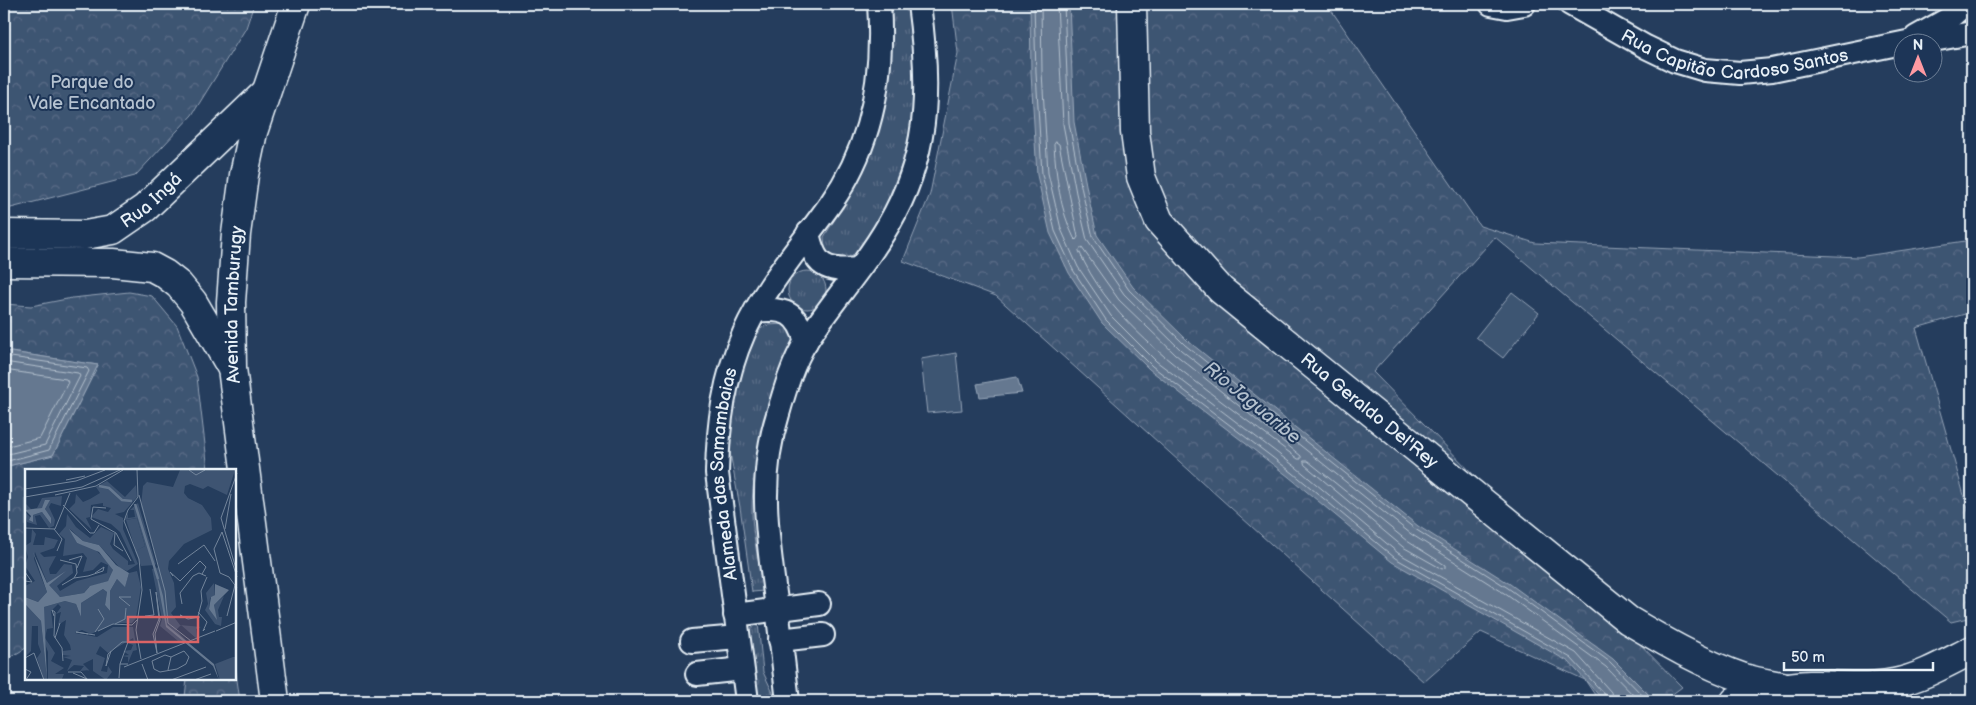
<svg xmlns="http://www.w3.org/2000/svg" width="1976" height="705" font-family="'Balsamiq Sans',sans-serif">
<defs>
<pattern id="grass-tufts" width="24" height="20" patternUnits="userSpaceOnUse" patternTransform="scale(1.25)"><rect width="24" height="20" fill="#3e5472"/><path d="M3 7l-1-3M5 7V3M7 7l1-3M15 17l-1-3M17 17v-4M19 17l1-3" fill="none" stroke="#5a6d87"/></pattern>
<pattern id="forest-crowns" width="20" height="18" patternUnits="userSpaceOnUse" patternTransform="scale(1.25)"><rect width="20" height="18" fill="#3e5472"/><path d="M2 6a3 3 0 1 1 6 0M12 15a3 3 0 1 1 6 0" fill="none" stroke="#5a6d87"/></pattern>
</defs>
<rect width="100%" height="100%" fill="#253d5d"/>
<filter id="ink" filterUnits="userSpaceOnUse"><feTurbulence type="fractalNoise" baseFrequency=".02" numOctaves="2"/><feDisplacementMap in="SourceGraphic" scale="10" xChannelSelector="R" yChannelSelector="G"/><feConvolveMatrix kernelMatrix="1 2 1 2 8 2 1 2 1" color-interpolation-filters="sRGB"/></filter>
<g filter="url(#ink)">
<g fill="url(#grass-tufts)" stroke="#93a2b5">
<polygon points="892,4 909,4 918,104 912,137 885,208 860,250 853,258 842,260 830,256 825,248 824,237 851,193 883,116 891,48"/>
<circle cx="807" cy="290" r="19"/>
<path d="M 784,324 L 791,333 L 793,343 C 772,397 752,452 752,512 C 752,535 760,567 764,591 L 752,592 L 740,507 L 729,447 L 732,401 L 742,366 L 756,331 L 768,325 Z"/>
<polygon points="758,623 763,672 774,695 775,701 759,701 749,631"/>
</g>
<g fill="url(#forest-crowns)" stroke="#93a2b5">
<polygon points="4,4 254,4 246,28 192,115 135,176 7,209 4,209"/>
<polygon points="952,4 1327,4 1480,226 1535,243 1858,257 1972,240 1972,312 1916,328 1972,523 1972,617 1951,622 1495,237 1373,372 1682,687 1663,701 1599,701 1585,680 1481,632 1424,682 996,296 903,261 930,194 958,53"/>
<polygon points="129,292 152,296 177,326 197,377 208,470 26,470 26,648 4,661 4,467 53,455 98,365 4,351 4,304 31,306 72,298"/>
<polygon points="235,666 240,701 169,701 185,697 187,679 235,679"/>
</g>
<g fill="#3e5472" stroke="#93a2b5">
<polygon points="1512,292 1539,313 1503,358 1476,337"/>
<polygon points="956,353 962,410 927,413 921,359"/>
</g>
<g fill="#657890" stroke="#99a8ba">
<polygon points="1030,4 1069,4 1074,122 1087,190 1097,235 1133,287 1188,341 1418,526 1510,584 1613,659 1655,701 1604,701 1569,662 1392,562 1289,477 1149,369 1102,323 1069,273 1050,233 1037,175 1031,73"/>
<polygon points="4,351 98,365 53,455 4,467"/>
<polygon points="1017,377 1022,393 980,397 977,384"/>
</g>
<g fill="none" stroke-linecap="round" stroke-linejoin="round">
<g stroke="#b4c1ce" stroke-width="1">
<polyline points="1034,4 1036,73 1042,174 1055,231 1073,270 1106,320 1152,366 1293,473 1395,558 1571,658 1606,696 1607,701"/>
<polyline points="1041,4 1042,72 1048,173 1061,229 1078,267 1111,316 1156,361 1297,468 1398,553 1576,653 1611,692 1613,701"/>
<polyline points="1057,4 1063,124 1076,193 1087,240 1124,294 1181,350 1411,534 1504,593 1606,667 1639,701"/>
<polyline points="1064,4 1069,123 1082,191 1093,237 1129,290 1185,345 1415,529 1508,588 1610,662 1648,701"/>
<path d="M 1056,142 L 1059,144 L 1078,237 L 1076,240 L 1074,238 C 1060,210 1056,176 1054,145 Z"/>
<path d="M 1082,248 L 1119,300 L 1175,354 L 1301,456 L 1301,459 L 1298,459 C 1270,438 1241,416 1213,395 C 1161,355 1106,313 1079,251 Z"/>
<polyline points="4,356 87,368 89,371 49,450 4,462"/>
<polyline points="4,362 78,373 80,376 45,445 4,455"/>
<polyline points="4,370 66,379 68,382 40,438 4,447"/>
<polygon points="1304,461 1308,461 1407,541 1445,565 1445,568 1442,569 1403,547 1305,465"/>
</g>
<g stroke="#e8f1f8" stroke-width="26">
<g id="street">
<polyline points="1491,4 1507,7 1524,4"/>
<path id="s1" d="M 1570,4 L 1646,47 L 1675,61 L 1705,70 L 1740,73 L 1772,70 L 1907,42 L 1933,40 L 1972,33"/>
<polyline points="1916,37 1948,19 1965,4"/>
<path d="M 808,233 C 815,266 825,272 858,269"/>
<path d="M 756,311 C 785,307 798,313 806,342"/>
<polyline points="735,615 819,604"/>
<polyline points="780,640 823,635"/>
<polyline points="692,641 738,637"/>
<polyline points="697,674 742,669"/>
<path id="s2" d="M 747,701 L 717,473 C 718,424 724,378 744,333 C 765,286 802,244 831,203 C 872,145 884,74 879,4"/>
<path d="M 788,701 C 784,670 781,639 777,608 C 768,541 757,480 778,414 C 785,389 793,362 807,340 C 835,297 871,259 895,213 C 931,145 929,77 919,4"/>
</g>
</g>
<g stroke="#e8f1f8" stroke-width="31">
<g id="secondary">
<path id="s3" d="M 1132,4 L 1135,132 L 1141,177 L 1159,221 L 1221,290 L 1628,620 C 1665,642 1703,664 1744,678 C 1757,682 1772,684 1786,687"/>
<path id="s4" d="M 4,234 L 85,235 L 113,230 L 145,208 L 264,94"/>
<polyline points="4,262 113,263 152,267 165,274 179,285 193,302 231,367"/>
<path id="s5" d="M 275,701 L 232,368 L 231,302 L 236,234 L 244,175 L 253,132 L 296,4"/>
<path d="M 1735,701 C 1760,693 1784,686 1810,685 C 1838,684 1867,689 1894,683 C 1921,678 1948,662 1972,650"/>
</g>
</g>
<use href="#street" stroke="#1d3557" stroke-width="22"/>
<use href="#secondary" stroke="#1d3557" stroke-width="28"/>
</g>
</g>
<g text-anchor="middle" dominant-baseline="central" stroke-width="4" stroke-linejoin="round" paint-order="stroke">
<g font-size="18" fill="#e8f1f8" stroke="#1d3557">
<text stroke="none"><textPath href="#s1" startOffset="178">Rua Capitão Cardoso Santos</textPath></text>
<text stroke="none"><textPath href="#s4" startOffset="158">Rua Ingá</textPath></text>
<text stroke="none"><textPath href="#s5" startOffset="399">Avenida Tamburugy</textPath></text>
<text stroke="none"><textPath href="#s3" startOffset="505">Rua Geraldo Del'Rey</textPath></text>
<text stroke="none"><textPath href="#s2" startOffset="229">Alameda das Samambaias</textPath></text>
</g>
<g font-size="18" fill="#b5c2d0" stroke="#1d3557">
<text x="92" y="82">Parque do<tspan x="92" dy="21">Vale Encantado</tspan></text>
</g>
<g font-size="19" font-style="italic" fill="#b4c1ce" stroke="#1d3557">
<text transform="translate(1252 403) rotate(39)">Rio Jaguaribe</text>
</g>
</g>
<g transform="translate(25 469)">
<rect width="211" height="211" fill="#253d5d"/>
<path d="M 155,1 L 210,1 L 202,26 L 183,17 L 178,20 L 165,15 L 160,17 L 159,24 L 163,29 L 177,36 L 186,49 L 187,61 L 159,75 L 144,92 L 143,100 L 149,114 L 151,138 L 146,144 L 155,156 L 176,158 L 171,160 L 172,170 L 156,156 L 151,161 L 162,172 L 153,172 L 135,157 L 137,150 L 127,100 L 134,98 L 116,37 L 118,17 L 122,13 L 148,18 ZM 82,12 L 100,28 L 111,16 L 112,28 L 99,43 L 90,45 L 98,49 L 98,60 L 113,95 L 102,102 L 95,99 L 74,76 L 58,72 L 45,60 L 52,74 L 68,79 L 83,92 L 88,101 L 87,107 L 83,112 L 64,118 L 59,124 L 35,128 L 25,121 L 10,83 L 9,90 L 22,123 L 13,133 L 0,128 L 0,117 L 10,112 L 0,97 L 3,88 L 0,77 L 6,73 L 7,60 L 11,65 L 8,76 L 19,76 L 20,68 L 33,71 L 29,79 L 15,84 L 19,88 L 31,87 L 24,100 L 25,105 L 31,105 L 39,95 L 47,96 L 48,104 L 32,117 L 35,122 L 52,112 L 82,104 L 83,96 L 76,93 L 68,101 L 58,103 L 62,89 L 58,84 L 38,87 L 40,70 L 34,65 L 41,57 L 42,45 L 51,58 L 65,69 L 76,58 L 89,64 L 85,75 L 88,80 L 103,92 L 103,96 L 110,95 L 95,63 L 86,55 L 66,48 L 73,40 L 83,43 L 86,39 L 78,37 L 78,34 L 66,36 L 65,48 L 61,49 L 67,61 L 44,40 L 50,34 L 51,25 L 58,33 L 65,30 L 75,24 L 71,18 ZM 37,27 L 36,37 L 26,34 L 24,38 L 30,51 L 29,57 L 24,59 L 15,46 L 10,47 L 12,56 L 2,53 L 0,43 L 8,51 L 8,46 L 17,43 L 26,55 L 20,40 L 24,32 L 17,39 L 4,43 L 0,41 L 0,34 L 6,40 L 12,39 L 17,29 ZM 113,34 L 131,95 L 130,96 L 116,97 L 110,82 L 120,77 L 112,49 L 100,51 L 103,44 L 103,49 L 110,48 L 109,41 L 105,41 ZM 112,102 L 116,118 L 111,149 L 107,154 L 91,154 L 66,165 L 57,161 L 50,164 L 72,168 L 88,158 L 108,158 L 112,181 L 108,182 L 103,194 L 103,188 L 97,187 L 104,186 L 98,182 L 106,181 L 108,176 L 103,174 L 109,173 L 108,169 L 83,184 L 75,177 L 71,185 L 80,189 L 76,202 L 82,203 L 83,197 L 87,203 L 81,211 L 68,202 L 68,190 L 58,195 L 74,211 L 64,201 L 55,202 L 59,197 L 49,196 L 42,202 L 47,191 L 38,188 L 46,187 L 38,186 L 38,182 L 46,181 L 45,176 L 39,166 L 41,151 L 33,156 L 36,143 L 31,145 L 36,138 L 33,135 L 26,142 L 28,159 L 22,160 L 20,169 L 30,184 L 26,192 L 39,199 L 30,205 L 39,205 L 37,210 L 23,211 L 23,183 L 18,169 L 19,138 L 40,132 L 51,135 L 56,148 L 56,134 L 78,120 L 82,123 L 80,136 L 85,142 L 85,122 L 92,110 L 100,117 L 104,104 ZM 189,114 L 190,126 L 185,129 L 184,140 L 191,149 L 189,136 L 199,127 L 193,141 L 194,148 L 197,148 L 196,157 L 190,155 L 180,141 L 183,135 L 181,124 ZM 0,135 L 16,152 L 22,211 L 19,211 L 12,189 L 16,183 L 13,175 L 13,157 L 7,157 L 6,182 L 0,188 Z" fill="#3e5472"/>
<path d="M 112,49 L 120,77 L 111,82 L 101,51 ZM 208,188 L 211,188 L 211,211 L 195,211 L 190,195 Z" fill="#3e5472"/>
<path d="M 20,31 L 25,31 L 20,40 L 26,49 L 26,55 L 17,43 L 8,46 L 8,53 L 4,51 L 6,47 L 0,41 L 17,39 ZM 44,60 L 58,72 L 74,76 L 91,96 L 104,104 L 100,118 L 92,110 L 85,122 L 85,142 L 80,136 L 82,123 L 78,120 L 56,134 L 56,148 L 51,135 L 40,132 L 19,138 L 22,211 L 16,152 L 0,135 L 0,128 L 13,133 L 22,123 L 8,83 L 22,114 L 41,102 L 24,116 L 35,128 L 59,124 L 65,117 L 83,112 L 88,101 L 74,83 L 52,74 ZM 132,109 L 133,109 L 138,127 L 142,156 L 189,195 L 194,211 L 188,197 L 141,158 ZM 190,115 L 204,121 L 189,136 L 192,151 L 184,140 L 186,128 L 190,126 Z" fill="#657890"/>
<path fill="none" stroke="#657890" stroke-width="2.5" d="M 74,17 L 84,19 L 97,31 L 107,32M 110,35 L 133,110"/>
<path fill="none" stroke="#73859b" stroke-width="1" d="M 112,1 L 113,28 L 103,41 L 99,52 L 114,90 L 117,121 L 111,161 L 116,190M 164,1 L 171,6 L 180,1M 212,4 L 196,49 L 212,103M 41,11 L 60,7M 0,20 L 51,12 L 80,1M 30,26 L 71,17 L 98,1M 114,26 L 140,122 L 143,154 L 166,172M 0,28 L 57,18 L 95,1M 38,36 L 65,64 L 69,64 L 74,56M 81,39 L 68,38 L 66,50 L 91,64 L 106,92M 0,59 L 30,60 L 45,24M 29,60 L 37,70 L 32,82M 200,60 L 206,25M 197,63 L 212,108M 90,64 L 89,76 L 98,82M 35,91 L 51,95 L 52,104 L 49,109M 44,91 L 57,87 L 52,99M 153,95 L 179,76 L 190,92M 0,103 L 7,113 L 0,112M 195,104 L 189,80 L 197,63M 195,104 L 204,108 L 212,119M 148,107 L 145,103 L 155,112 L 175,92 L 181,98 L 177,105M 37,116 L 49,109 L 63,107 L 78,102 L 79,98 L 70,104M 157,135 L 155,124 L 168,107 L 174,104 L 181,107M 105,137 L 94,128 L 106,128M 173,143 L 182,153 L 178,162 L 180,160M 29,147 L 27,141 L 30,143 L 29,167 L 37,179 L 38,192M 120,147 L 129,146 L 125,120M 157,147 L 155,146 L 163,150 L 175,148M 173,147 L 177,132 L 176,122 L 182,108M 202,147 L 210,116M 90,155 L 100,150 L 101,139M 73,162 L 88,155 L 107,156 L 112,151M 191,162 L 212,153M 70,163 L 79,150 L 73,140M 63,165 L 51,163 L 70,166M 30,169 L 35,154M 86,182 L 81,197 L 83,185 L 97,173 L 103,173 L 95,195M 132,184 L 128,165 L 134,150 L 131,123 L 135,151 L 130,165 L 132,184M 146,188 L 159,182 L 164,188M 0,189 L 9,184 L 19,211M 117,195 L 123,211M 99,198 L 190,162M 0,200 L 6,203 L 1,211M 43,203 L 56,203 L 63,211M 135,203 L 129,200 L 127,192 L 140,186 L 146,188 L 143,201M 135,203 L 152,200 L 161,195 L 164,188M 48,204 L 62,210M 94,209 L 95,195 L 103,195M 146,211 L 181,198M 169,211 L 186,205"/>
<path fill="#db6466" fill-opacity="0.15" stroke="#db6466" stroke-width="2.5" d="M 103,148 L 173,148 L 173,173 L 103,173 Z"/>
<rect width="211" height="211" fill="none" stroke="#e8f1f8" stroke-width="2.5"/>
</g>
<rect width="1976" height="705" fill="none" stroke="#1d3557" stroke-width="20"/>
<rect x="10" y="10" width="1956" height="685" fill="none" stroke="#e8f1f8" stroke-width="2" filter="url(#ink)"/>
<g transform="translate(1918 58)"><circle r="24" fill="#1d3557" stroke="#6e8097"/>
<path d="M0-4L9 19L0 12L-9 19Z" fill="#ff9aa2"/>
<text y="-8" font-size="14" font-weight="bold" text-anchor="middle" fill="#e8f1f8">N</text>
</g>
<path d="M1784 662v8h149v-8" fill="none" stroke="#e8f1f8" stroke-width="2.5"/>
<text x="1791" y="662" font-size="15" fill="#e8f1f8" stroke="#1d3557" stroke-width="4" paint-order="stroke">50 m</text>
</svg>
